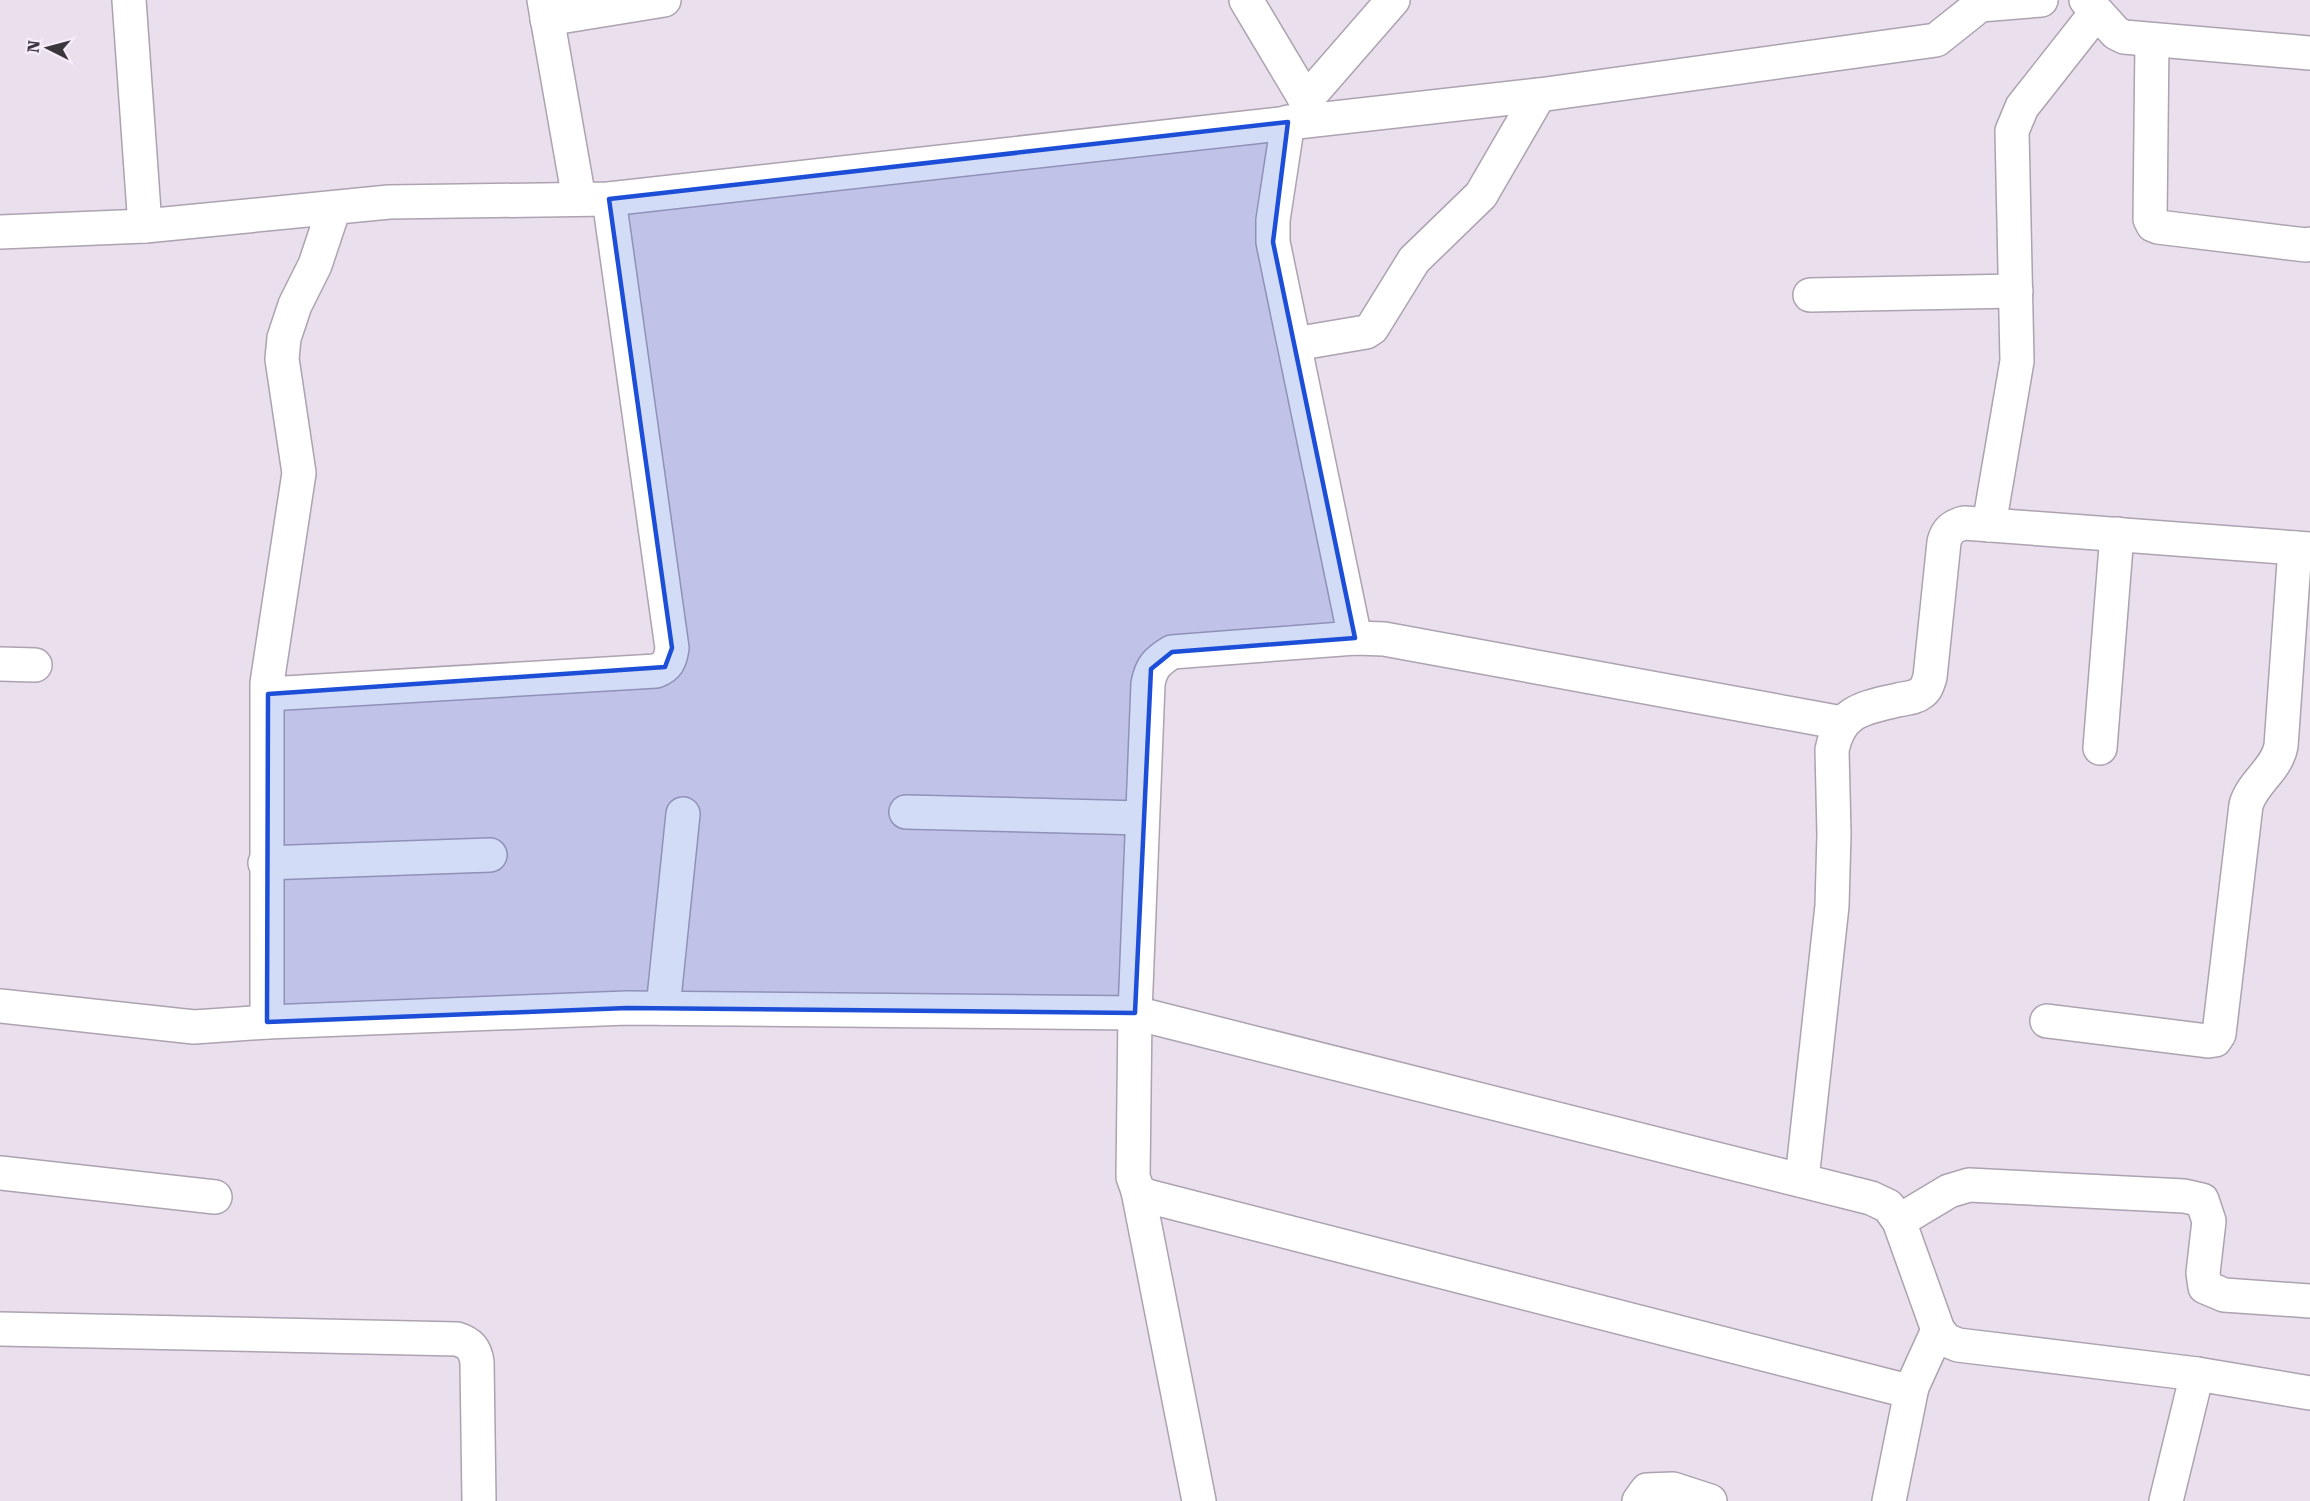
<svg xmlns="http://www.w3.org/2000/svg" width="2310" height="1501" font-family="'Roboto Serif',serif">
<rect width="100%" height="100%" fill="#e9dfed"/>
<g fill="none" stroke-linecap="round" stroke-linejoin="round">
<g stroke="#aca2b0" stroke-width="36">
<g id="minor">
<polyline points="129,0 145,226"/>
<polyline points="544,0 579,199"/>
<polyline points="1246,0 1317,119"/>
<polyline points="2086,0 2116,33 2124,37 2310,53"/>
<polyline points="547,19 664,0"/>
<polyline points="2152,41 2150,219 2153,225 2158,227 2306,245 2310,244"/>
<polyline points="1305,101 1393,0"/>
<polyline points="1288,122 1273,220 1273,242 1355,638"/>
<polyline points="0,232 145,226 389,202 609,199 1539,95 1936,40 1980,5 2041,0"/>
<polyline points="1810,295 2016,291"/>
<polyline points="1295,344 1366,332 1372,328 1414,260 1481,195 1539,95"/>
<polyline points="1989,525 2017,361 2012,131 2022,107 2096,13"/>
<polyline points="0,664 35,665"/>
<path d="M 268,694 L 656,671 C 668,666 670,661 672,648 L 609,199"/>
<path d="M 1842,723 L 1384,639 L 1355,638 L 1172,652 C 1157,661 1151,667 1148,684 L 1135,1013 L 1133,1177 L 1138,1191 L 1147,1196 L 1900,1389 L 1906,1390 L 1912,1387 L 1938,1330"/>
<polyline points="2100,748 2117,534"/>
<polyline points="906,812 1142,818"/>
<polyline points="265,863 490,855"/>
<polyline points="0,1006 194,1027 267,1022 627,1008 1135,1013 1871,1198 1888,1206 1899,1221 1938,1330 1946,1340 1958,1345 2197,1374 2310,1393"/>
<polyline points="663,1008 683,814"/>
<path d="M 2047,1021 L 2208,1041 L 2215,1040 L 2219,1034 L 2246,805 C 2252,783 2277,769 2281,746 L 2295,548"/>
<polyline points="267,1022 267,683 299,473 282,359 284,338 295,305 315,265 334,208"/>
<polyline points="0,1173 215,1197"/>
<path d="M 1802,1179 L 1832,906 L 1834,834 L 1832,750 C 1840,710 1864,708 1898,700 C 1906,698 1915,698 1921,693 C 1927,689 1928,683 1930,677 L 1944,542 C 1947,530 1953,526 1964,523 L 2310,549"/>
<polyline points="1138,1191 1199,1501"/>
<polyline points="1899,1221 1949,1191 1969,1185 2184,1196 2202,1200 2209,1221 2203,1273 2205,1287 2224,1295 2310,1301"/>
<path d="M 0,1329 L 457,1339 C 470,1343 475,1349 477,1362 L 479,1501"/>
<polyline points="1639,1501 1647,1490 1673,1489 1710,1501"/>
<polyline points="1889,1501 1912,1387"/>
<polyline points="2166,1501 2197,1374"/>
</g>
</g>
<use href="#minor" stroke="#fff" stroke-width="33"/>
</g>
<path fill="#1d4ed8" fill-opacity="0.2" stroke="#1d4ed8" stroke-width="4.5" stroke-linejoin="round" d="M 1288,122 L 1273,242 L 1355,638 L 1172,652 L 1151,669 L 1135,1013 L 627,1008 L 267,1022 L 268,694 L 665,667 L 672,648 L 609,199 Z"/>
<g transform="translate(48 48) rotate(276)" stroke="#f6ecfa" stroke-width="4.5" paint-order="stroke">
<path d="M0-4.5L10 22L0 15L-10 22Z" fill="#3a363c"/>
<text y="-9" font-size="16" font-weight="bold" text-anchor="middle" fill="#3a363c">N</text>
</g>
</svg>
